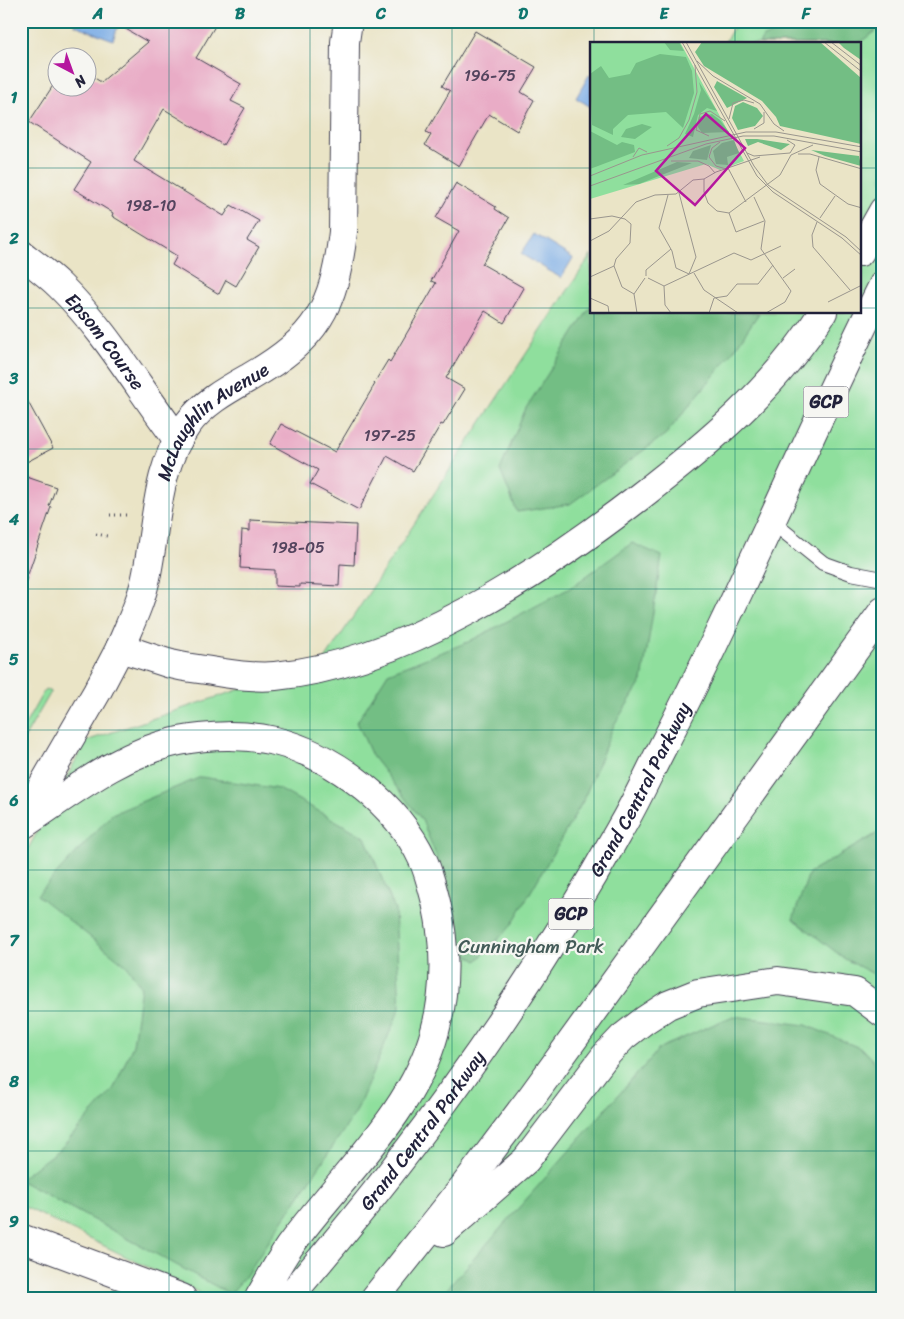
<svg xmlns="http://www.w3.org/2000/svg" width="904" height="1319" font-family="Sriracha,sans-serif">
<rect width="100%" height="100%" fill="#f6f6f2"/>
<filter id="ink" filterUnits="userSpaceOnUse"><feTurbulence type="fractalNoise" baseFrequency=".02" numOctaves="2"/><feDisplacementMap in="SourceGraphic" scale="10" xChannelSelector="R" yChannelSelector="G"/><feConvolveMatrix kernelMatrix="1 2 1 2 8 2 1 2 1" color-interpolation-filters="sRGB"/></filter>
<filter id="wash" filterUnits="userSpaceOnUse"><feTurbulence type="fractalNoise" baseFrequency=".0096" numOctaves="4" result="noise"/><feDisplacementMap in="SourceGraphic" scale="20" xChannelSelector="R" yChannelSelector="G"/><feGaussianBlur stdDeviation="1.12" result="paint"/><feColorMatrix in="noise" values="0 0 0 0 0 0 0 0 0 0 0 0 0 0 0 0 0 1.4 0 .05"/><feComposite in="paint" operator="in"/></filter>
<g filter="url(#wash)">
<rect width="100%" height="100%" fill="#eae4c6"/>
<g fill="#8fdf9d" stroke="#58806c">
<polygon points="737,21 883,21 883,1298 210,1298 21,1205 21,862 86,741 324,661 591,255 592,312 860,312 860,44 724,44"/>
<polygon points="45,689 51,692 21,744 21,732"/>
</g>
<g fill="#73be84" stroke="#4a7060">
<polygon points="815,21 883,21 883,25 858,44 759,44 763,37"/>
<polygon points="591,306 592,312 759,313 730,356 666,434 570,504 517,512 500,470 526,408"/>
<polygon points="632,543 662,556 642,681 614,725 583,801 511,926 477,961 457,949 448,886 422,820 372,756 357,722 388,673 468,642 570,588"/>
<polygon points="201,777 279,789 365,837 395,910 400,1008 356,1112 245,1277 230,1294 21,1181 21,1178 62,1147 113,1090 133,1045 141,987 127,966 37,895 112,814"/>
<polygon points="883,830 883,979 845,959 793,919 809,873"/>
<polygon points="733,1016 806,1025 862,1049 883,1071 883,1298 439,1298 660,1048"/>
</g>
<g fill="#79abe5" stroke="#4e6690">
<polygon points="76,21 120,21 113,40 75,25"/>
<polygon points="589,75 591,76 591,107 576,98"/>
<polygon points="534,234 573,258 561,278 521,254"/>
</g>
<g id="blocks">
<g fill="#e9acc6">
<polygon points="112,21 218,21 196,58 241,84 231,101 245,108 223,145 164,109 134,161 224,216 231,205 259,221 247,240 259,247 236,286 226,280 219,294 172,265 177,256 112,216 113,213 74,189 91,162 29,122 58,78 58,88 88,88 88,74 101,82 148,42"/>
<polygon points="475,31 536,67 521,92 534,100 517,131 489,114 459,166 425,145 431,135 426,132 450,91 442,86"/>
<polygon points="456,183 496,207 495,209 509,218 482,264 524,288 504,323 485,311 446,378 465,389 443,425 441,424 413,471 387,456 359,510 310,484 318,470 270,444 281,424 335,452 375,384 374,383 388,360 390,362 436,283 431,281 459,231 436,218"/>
<polygon points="21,389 53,448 21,465"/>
<polygon points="21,475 56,487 49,506 51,507 25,583 21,582"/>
<polygon points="250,520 356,525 354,565 340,564 339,586 300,584 300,587 275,586 275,570 240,568 242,530 250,531"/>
</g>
</g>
</g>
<g filter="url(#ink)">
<use href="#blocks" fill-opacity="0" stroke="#403f50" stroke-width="1"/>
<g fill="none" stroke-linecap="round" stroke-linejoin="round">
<g stroke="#403f50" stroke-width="16">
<polyline id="service" points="771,521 823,563 851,573 883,579"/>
</g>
<g stroke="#403f50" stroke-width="30">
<g id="minor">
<path id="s1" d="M 21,254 C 34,264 48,274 60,286 C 106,331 139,389 178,440"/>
<path id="s2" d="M 120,648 C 130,624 142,600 147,573 C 157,523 156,468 187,425 C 203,403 227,390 250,377 C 317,338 334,308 343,232 L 345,42 L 348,21"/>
</g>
</g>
<g stroke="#403f50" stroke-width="30">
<polyline id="tertiary" points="21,823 97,692 120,648"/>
</g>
<g stroke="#403f50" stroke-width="30">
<polyline id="primary" points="21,1238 182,1298"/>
</g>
<g stroke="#403f50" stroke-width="30">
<g id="motorway">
<polyline points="860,252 883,211"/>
<path d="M 120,648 C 137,653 154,659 171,664 C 186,668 202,669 217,672 C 236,675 256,678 275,676 C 403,664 538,575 638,498 C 708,444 775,388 823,312"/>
<path d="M 21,826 C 71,793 119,753 179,741 C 209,735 245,734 275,741 C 335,756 397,804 423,860 C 429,873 432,887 436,902 C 446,946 447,987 435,1031 C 413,1114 338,1179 289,1247 C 278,1263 269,1281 259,1298"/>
<polyline points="444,1232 526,1160 605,1056 623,1037 645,1020 668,1005 698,993 778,981 855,992 883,1013"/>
<path id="s3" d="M 288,1298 C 415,1151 525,999 620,829 C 635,804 647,777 661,750 C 740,598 806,439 883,285"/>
<polyline points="375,1298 465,1185 533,1095 883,611"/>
</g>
</g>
<g stroke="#403f50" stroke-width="3" stroke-dasharray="1 4" stroke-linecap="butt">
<polyline points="110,515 127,515"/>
<polyline points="96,534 107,536"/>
</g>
<use href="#service" stroke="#fff" stroke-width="14"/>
<use href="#minor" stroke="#fff" stroke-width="28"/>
<use href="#tertiary" stroke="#fff" stroke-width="28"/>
<use href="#primary" stroke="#fff" stroke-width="28"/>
<use href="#motorway" stroke="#fff" stroke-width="28"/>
</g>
</g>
<path fill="none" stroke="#0f766e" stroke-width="1" stroke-opacity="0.55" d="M 169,21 L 169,1298M 310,21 L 310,1298M 452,21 L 452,1298M 594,21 L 594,44M 735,21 L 735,44M 21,168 L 592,168M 860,168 L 883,168M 21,308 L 592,308M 860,308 L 883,308M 594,312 L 594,1298M 735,312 L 735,1298M 21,449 L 883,449M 21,589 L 883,589M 21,730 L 883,730M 21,870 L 883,870M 21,1011 L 883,1011M 21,1151 L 883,1151"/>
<g text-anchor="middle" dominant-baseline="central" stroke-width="4.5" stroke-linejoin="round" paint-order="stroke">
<g font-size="16" fill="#54445e">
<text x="490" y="75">196-75</text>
<text x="151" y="205">198-10</text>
<text x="390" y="435">197-25</text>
<text x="298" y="547">198-05</text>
</g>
<g fill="#f6f6f2" stroke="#626272" stroke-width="1">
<rect x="803.5" y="386.5" width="45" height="31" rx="4"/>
<rect x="548.5" y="898.5" width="45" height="31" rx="4"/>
</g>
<g font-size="18" font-weight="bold" fill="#22223b">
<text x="826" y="402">GCP</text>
<text x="571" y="914">GCP</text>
</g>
<g font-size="19" fill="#22223b" stroke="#f6f6f2">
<text stroke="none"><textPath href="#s1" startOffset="122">Epsom Course</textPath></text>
<text stroke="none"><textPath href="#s2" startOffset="254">McLaughlin Avenue</textPath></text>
<text stroke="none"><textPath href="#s3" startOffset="620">Grand Central Parkway</textPath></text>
<text stroke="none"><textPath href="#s3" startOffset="215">Grand Central Parkway</textPath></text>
</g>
<g font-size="19" fill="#435b58" stroke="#f6f6f2">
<text x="531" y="946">Cunningham Park</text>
</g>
</g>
<g transform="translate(590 42)">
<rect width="271" height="271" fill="#eae4c6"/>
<path d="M 0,0 L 90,0 L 154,119 L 130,128 L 116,122 L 0,157 Z" fill="#8fdf9d"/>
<path d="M 74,0 L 89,0 L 94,9 L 80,8 ZM 112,0 L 230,0 L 271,36 L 271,102 L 190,84 L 186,75 L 172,59 L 114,24 L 105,10 ZM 248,0 L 271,0 L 271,18 L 254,6 ZM 70,12 L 96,15 L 102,29 L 104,51 L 93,86 L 76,70 L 38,73 L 23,87 L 23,93 L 2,83 L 0,32 L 11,24 L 19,36 L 40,32 L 46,21 ZM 127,39 L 157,56 L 137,66 L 124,45 ZM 109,40 L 127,69 L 117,66 L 108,73 L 103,95 L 95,92 L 104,72 L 111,48 ZM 153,60 L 167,66 L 173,74 L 165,84 L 148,88 L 142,76 L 145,64 ZM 122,72 L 130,78 L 139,90 L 112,91 L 108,85 L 109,75 ZM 52,82 L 62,85 L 45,97 L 31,95 L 36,87 ZM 0,89 L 27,103 L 32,100 L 44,103 L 45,110 L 0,127 ZM 155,97 L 167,97 L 200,102 L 191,108 L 168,100 L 158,104 ZM 144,98 L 149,111 L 137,115 L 138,123 L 126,122 L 123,109 L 132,101 ZM 121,103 L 117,118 L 99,116 L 103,109 ZM 221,108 L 269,114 L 271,124 L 235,114 ZM 87,120 L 102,121 L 49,142 L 33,143 Z" fill="#73be84"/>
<path fill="none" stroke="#9a968e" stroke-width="1" d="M 92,0 L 167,134 L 183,150 L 252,196 L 272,214M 96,0 L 164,124 L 178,143 L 256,195 L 272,210M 234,0 L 272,30M 241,0 L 272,24M 107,19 L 123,34 L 170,62 L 184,82 L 194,89M 139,77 L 143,61 L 154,58 L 164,61M 164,87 L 174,81 L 174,70M 119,94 L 106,88 L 110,72 L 120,69 L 135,79M 130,100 L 122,106 L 119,115 L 126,124 L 136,127M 77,104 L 89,96 L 99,78 L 107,50 L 105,23M 157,111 L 164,114 L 200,111 L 205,103 L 197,98M 208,112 L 220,112 L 272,127M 201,113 L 223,103M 43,115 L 49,106 L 57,110M 229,115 L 226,128 L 230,142 L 258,162 L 272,166M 81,119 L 108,119 L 119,124 L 125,131M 138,126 L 156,160M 0,134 L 52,113 L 156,90 L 186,90 L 272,105M 114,137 L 114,150 L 118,161 L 127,169 L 139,171 L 190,133 L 201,113M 0,144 L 116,102 L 153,94 L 184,94 L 272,110M 78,153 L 69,186 L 82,209 L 86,226 L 99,232 L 106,215 L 89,151M 164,155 L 175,179 L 171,207 L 201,249 L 195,260 L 176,271M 139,171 L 146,190 L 174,179M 230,176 L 245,154M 0,177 L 22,174 L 35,177 L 41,182 L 40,201 L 26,217 L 24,224 L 32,245 L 44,252M 227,180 L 222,193 L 223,205 L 260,248M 0,199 L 19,189 L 46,160 L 65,153 L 86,152 L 103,138 L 114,137 L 126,130 L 170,115M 104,231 L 114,248 L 148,271M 56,234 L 56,228 L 81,207M 0,235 L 24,224M 58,236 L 74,244 L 144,211 L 161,218 L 191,204M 193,236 L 205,227M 74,244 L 75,263 L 81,271M 0,256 L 18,264 L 19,271M 238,260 L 272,243M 47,271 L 44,252 L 55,236M 119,271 L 124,256 L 137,254 L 147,242 L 168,242 L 183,223"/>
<path fill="#b5179e" fill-opacity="0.15" stroke="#b5179e" stroke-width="2.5" d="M 116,72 L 155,106 L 105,163 L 66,129 Z"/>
<rect width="271" height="271" fill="none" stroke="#22223b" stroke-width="2.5"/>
</g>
<rect width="904" height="1319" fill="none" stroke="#f6f6f2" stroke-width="55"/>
<g transform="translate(72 72) rotate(139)"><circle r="24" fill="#f6f6f2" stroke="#a1a1a9"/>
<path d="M0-4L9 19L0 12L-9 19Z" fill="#b5179e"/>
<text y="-8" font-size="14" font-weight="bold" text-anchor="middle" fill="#22223b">N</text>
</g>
<rect x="28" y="28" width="848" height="1264" fill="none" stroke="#0f766e" stroke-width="2"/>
<g font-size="16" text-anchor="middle" font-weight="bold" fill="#0f766e">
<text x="98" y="19">A</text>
<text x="240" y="19">B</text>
<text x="381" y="19">C</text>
<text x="523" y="19">D</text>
<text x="664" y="19">E</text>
<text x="806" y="19">F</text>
<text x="14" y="103">1</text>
<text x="14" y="244">2</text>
<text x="14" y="384">3</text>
<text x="14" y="525">4</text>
<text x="14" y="665">5</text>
<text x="14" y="806">6</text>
<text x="14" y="946">7</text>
<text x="14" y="1087">8</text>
<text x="14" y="1227">9</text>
</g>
</svg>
